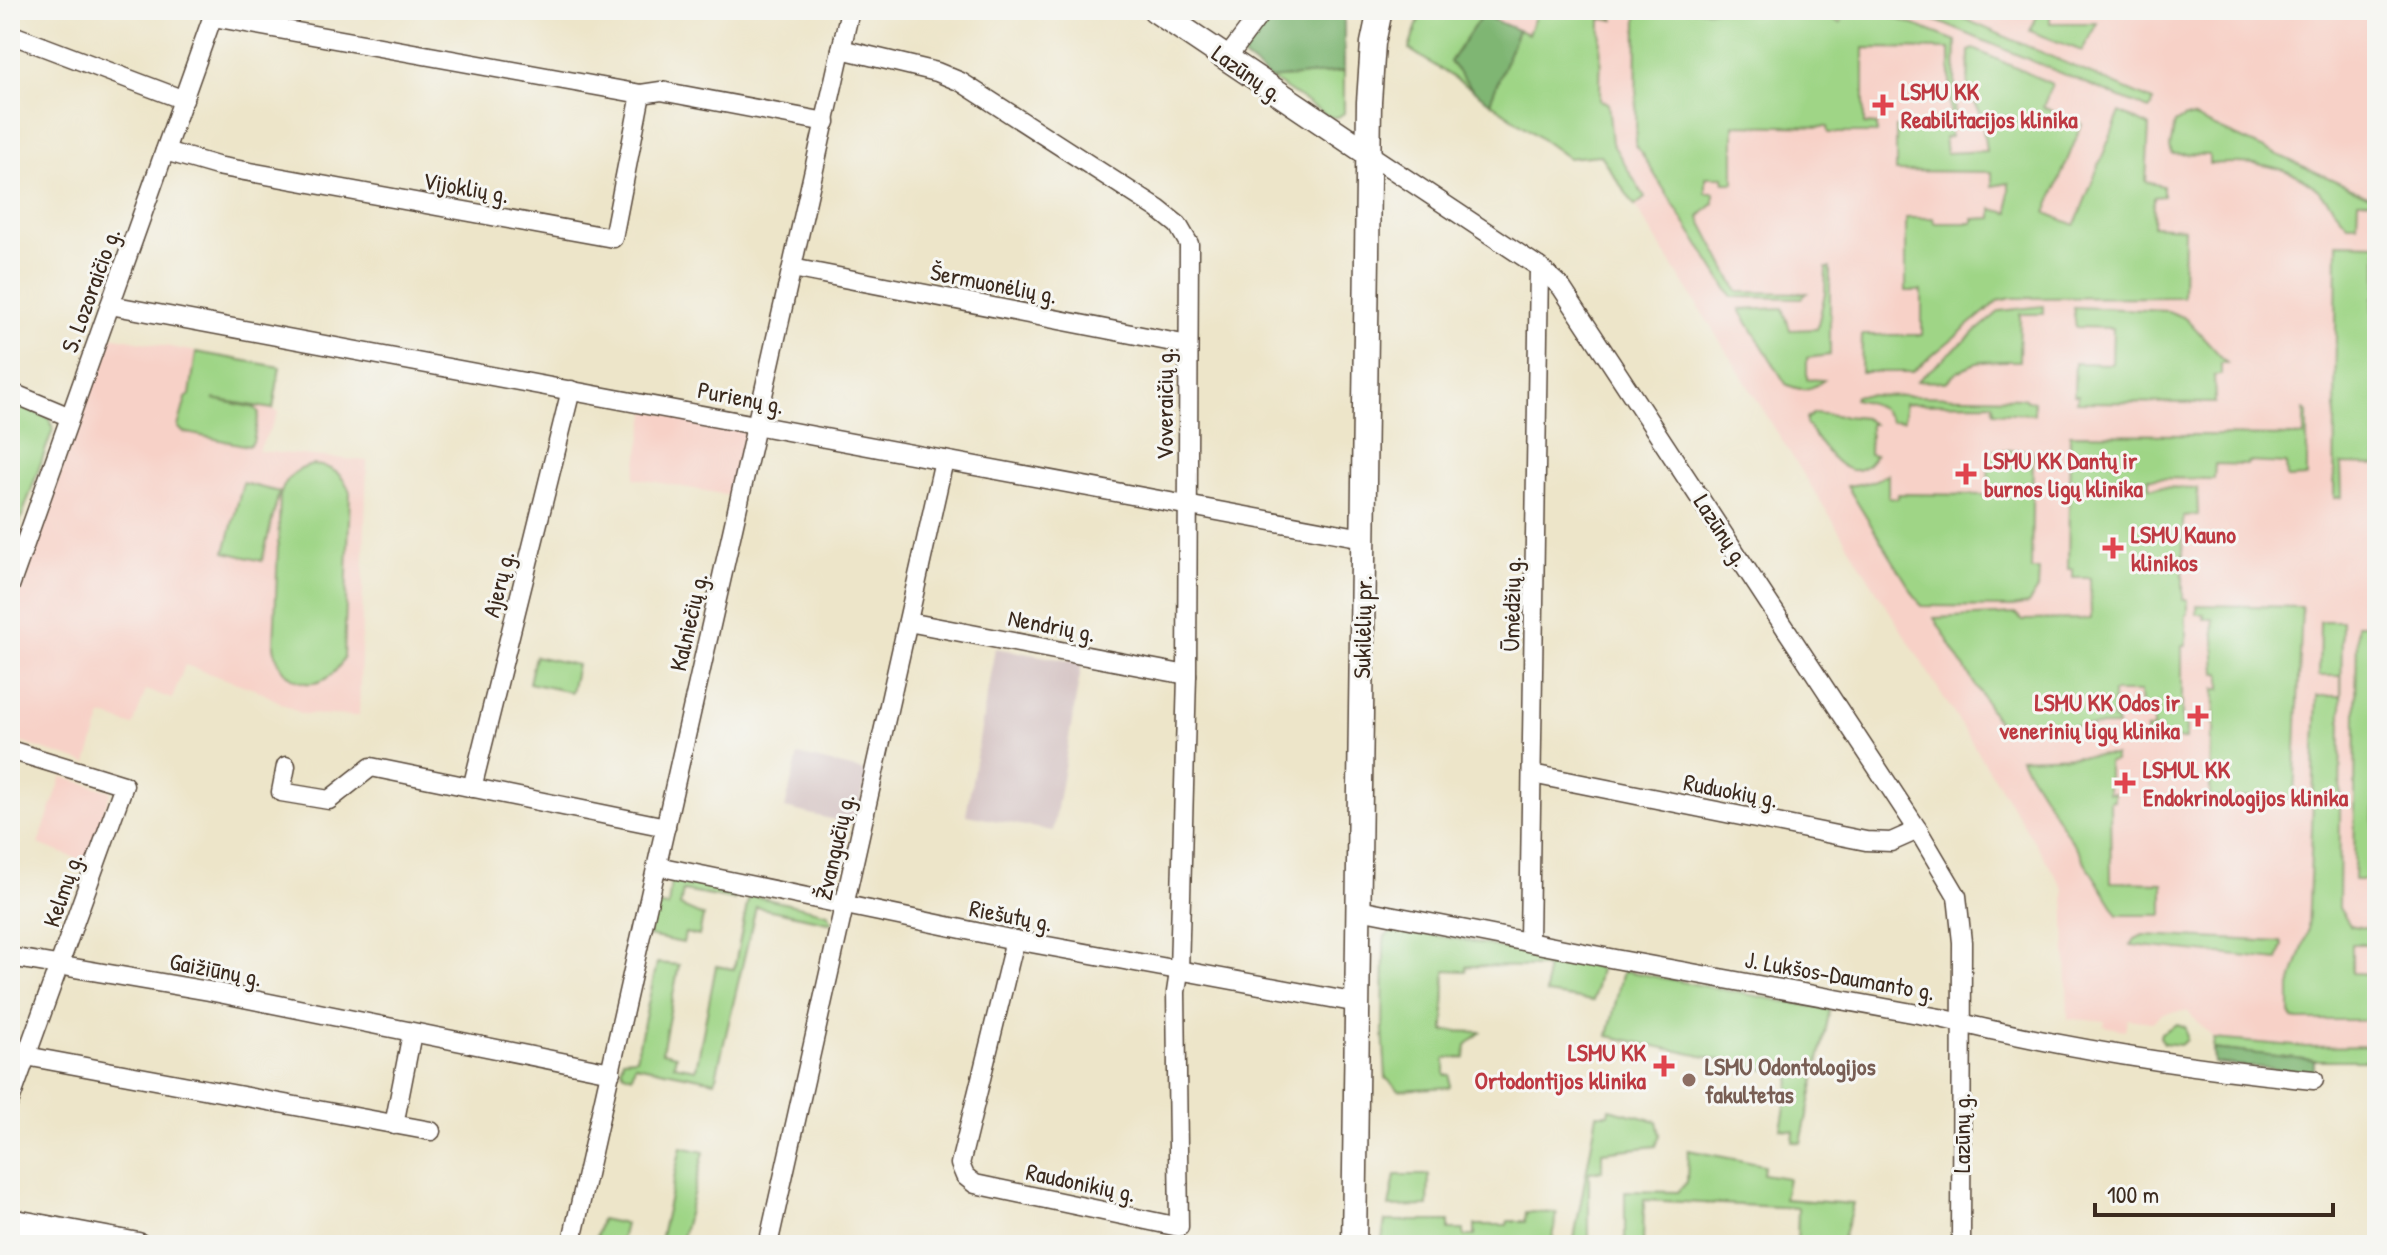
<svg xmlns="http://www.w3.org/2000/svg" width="2387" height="1255" font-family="'Patrick Hand',sans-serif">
<rect width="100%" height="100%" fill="#f6f6f2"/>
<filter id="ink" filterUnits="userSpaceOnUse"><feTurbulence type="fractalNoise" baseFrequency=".0125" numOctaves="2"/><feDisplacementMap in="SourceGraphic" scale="16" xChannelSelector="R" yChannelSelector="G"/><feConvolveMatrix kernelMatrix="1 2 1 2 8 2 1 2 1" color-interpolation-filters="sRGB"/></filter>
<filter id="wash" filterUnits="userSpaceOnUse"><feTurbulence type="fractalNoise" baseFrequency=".006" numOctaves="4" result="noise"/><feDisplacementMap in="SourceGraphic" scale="32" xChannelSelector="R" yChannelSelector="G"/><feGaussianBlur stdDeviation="1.8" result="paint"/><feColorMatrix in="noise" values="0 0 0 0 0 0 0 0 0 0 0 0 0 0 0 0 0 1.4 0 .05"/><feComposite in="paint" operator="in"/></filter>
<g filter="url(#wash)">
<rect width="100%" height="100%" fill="#ede5c9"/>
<g fill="#f7d1c7">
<polygon points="1422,10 2377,10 2377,1060 2314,1060 2213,1049 2214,1039 2187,1011 2163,1013 2152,1022 2127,1019 2125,1030 2104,1026 2105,1021 2068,1019 2064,889 1635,206 1600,155 1568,158 1490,102 1409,49"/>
<polygon points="110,336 280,367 273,409 279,412 258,451 367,461 359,716 302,714 257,690 185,665 172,699 146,690 133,726 102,715 87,763 10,739 10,615"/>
<polygon points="647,410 746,429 733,496 634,478"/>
<polygon points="62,777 111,791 86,862 38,844"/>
</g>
<g fill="#d2bfc0">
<polygon points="995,648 1082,663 1053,831 966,815"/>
<polygon points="798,755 868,772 855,825 785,808"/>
</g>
<g fill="#9fd586" stroke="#6d8052" stroke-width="2">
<polygon points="1422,10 1471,10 1482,15 1450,62 1473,90 1409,49"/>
<polygon points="1538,10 1607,10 1614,20 1601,19 1600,100 1608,103 1612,143 1645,198 1635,206 1600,155 1568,158 1490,102 1518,30 1528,34"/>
<polygon points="1637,10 1813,10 1840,23 1847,10 1875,10 1956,41 1954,126 1950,127 1950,137 1944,138 1946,153 1986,151 1981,114 1968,90 1969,51 1974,49 2052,84 2043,107 2082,124 2046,213 2075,225 2120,112 2149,126 2146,182 2163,186 2163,196 2154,197 2153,226 2184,228 2183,297 2012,298 1998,301 1912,372 1861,372 1862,335 1922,335 1922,291 1906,291 1906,218 1933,218 1934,223 1973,223 1973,219 1992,218 1992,209 2009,213 2009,183 1992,186 1992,172 1896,171 1896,127 1950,127 1950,49 1864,48 1864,124 1877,125 1877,133 1828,133 1827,127 1734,125 1734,183 1724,183 1723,177 1706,177 1706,193 1714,193 1714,203 1699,217 1738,292 1807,293 1802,298 1732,297 1636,145"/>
<polygon points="1910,10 1944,10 2153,101 2152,107 2149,109 2128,101"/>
<polygon points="2040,10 2050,10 2050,23 2097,23 2082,51 2030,31"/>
<polygon points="1344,71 1344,113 1338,117 1330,117 1270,79"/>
<path d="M 2185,117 L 2195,118 L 2372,197 L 2373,201 L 2358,201 L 2357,224 L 2348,224 C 2338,214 2329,200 2318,190 C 2288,163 2248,161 2209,164 L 2209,155 L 2172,154 L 2170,147 L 2175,123 Z"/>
<polygon points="2337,243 2377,244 2377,294 2373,298 2374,371 2377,372 2377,465 2341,464 2342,497 2334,498"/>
<path d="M 1826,268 L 1830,268 L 1830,355 L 1807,358 L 1807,379 L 1824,380 C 1811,390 1801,392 1786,384 L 1740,310 L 1783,308 L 1790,330 L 1817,329 L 1825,293 Z"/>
<path d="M 2043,306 L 2043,314 L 2020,314 L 2019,361 C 1987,361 1970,358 1946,382 L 1917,381 L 2000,311 Z"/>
<polygon points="2073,307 2168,311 2186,318 2227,363 2221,363 2221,375 2214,376 2215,403 2077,402 2078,395 2074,395 2075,363 2112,364 2113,328 2076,327"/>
<polygon points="196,352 280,367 273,409 213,399 255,408 259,413 253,442 248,446 183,432 178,427 186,398 190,395"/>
<path d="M 1855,395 L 2024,398 L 2025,400 L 2034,401 L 2034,414 L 1994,412 L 1993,403 L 1904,404 L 1904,420 L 1891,421 C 1882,405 1872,403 1854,399 Z"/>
<polygon points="10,402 49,418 53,429 18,527 10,535"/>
<polygon points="2304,410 2307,413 2307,477 2287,478 2286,464 2248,462 2247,465 2215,464 2214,479 2149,478 2149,487 2197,488 2198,515 2183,516 2183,600 2188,600 2188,614 2186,615 2186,645 2182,645 2182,724 2186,725 2186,739 2146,739 2146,730 2153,729 2153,713 2141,713 2140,692 2113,692 2113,720 2117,720 2117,726 2001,727 1934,618 2016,614 2022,620 2091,619 2090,578 2073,578 2073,569 2068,569 2070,434 2304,436"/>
<path d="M 1814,413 L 1864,418 L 1873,424 L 1870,424 L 1869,454 L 1875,455 C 1851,496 1820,443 1806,424 L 1806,419 Z"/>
<polygon points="1989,450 2033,450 2031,570 2039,570 2038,589 2028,604 2013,607 1921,606 1847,486 1872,482 1888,474 1888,497 1898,498 1898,494 1988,495"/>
<path d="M 313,465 C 332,466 343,474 350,492 L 344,658 C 324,698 280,688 274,646 L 280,496 C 285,478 295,469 313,465 Z"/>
<polygon points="243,483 279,492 262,561 225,552"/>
<polygon points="2197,605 2302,607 2294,798 2210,797 2211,735 2214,734 2215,689 2221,689 2221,673 2216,673 2213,619 2204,619 2204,614 2197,614"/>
<polygon points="2320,621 2342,621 2339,908 2350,925 2369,929 2370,944 2352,944 2352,973 2377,974 2377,1020 2298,1020 2293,1019 2290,1014 2290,987 2308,931 2317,696 2341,696 2341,676 2319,676"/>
<polygon points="2357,625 2377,625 2373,880 2354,880"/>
<polygon points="535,656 577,665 571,692 529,683"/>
<polygon points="2115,755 2115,761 2108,762 2108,793 2114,793 2114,800 2110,801 2111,882 2163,883 2163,915 2118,915 2020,758"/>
<polygon points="676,879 736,892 734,900 683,891 680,906 703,916 699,936 685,933 683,943 648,936 656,905 668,907 671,882"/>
<polygon points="749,895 828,913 833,923 756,907 715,1081 635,1065 632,1076 624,1073 621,1068 623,1059 636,1058 657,963 679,965 662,1052 676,1055 674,1065 696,1069 716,966 734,969"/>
<polygon points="1396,929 1469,941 1594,967 1600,969 1593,1001 1546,994 1546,967 1467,966 1466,971 1445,970 1444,1031 1481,1032 1466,1045 1465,1058 1445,1058 1445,1075 1450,1075 1450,1087 1399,1090 1386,1078 1383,1030 1384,943 1385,936"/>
<polygon points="2143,935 2281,942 2283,945 2278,960 2131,945 2135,939"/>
<polygon points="1626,971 1830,1010 1801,1143 1793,1142 1794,1131 1781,1129 1791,1075 1608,1036 1622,974"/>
<polygon points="2177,1024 2186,1027 2187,1040 2180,1045 2164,1043 2160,1037 2161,1033"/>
<polygon points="2214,1039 2306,1047 2377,1046 2377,1060 2314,1060 2213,1049"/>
<polygon points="1609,1109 1657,1121 1660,1135 1656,1146 1602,1152 1602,1171 1589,1172 1589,1245 1573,1245 1597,1114 1608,1114"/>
<polygon points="681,1147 704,1152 680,1245 659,1245"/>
<polygon points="1688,1150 1764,1165 1763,1174 1788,1178 1784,1199 1853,1204 1841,1245 1797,1245 1798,1208 1644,1200 1643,1245 1625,1245 1625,1191 1678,1192 1687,1182"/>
<polygon points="1395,1175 1429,1175 1428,1206 1389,1207"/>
<polygon points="1526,1212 1557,1213 1552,1245 1381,1245 1385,1221 1449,1221 1449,1230 1464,1230 1464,1236 1475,1236 1475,1225 1507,1225 1508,1221 1525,1221"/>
<polygon points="601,1219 625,1224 621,1240 636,1245 594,1245"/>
</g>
<g fill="#7fb673" stroke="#5d7048" stroke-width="2">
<polygon points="1274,10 1344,10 1344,71 1270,79 1242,56 1243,47"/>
<polygon points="1482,15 1518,30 1490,102 1473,90 1450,62"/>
<polygon points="2213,1049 2314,1060 2314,1073 2214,1063"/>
</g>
</g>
<g filter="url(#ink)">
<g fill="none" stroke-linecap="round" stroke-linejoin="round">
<g stroke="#564638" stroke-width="21">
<g id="street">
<polyline points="213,17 641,94 661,91 826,122"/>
<polyline points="10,34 184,100"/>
<polyline points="841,49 937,72 961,82 1158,209 1178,225 1189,244 1187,675 1179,972 1176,992 1179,1227 975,1184 965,1176 960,1164 1015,940"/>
<polyline points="1227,58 1263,10"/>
<polyline points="165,151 217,166 613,238 641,94"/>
<polyline points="1369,154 1539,267 1561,287 1918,830 1957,896 1962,942 1961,1245"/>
<polyline points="792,268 1188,345"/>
<polyline points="110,305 1363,538"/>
<polyline points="10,392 70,417"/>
<polyline points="10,586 215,10"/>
<polyline points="908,622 1187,675"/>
<polyline points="10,750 124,785 10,1101"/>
<polyline points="286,766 281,792 329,800 371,767 666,827"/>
<polyline points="1532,774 1866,841 1891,842 1918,830"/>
<polyline points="472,788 571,390"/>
<polyline points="657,866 1015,940 1358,1003"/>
<path d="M 1359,909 L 1615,959 L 1940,1018 C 2062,1048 2189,1068 2314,1080"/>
<polyline points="1529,941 1539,267"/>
<polyline points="10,957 209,991 611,1072"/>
<polyline points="26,1056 431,1131"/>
<polyline points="394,1125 412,1033"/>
<polyline points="571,1245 850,10"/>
<polyline points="768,1245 944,460"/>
</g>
</g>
<g stroke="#564638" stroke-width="27">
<g id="secondary">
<polyline points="1155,10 1369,154"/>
<polyline points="10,1221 138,1245"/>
<polyline points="1354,1245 1369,102 1373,43 1380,10"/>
</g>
</g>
<use href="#street" stroke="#fff" stroke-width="18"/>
<use href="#secondary" stroke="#fff" stroke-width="24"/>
</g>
</g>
<g fill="#e0444e" stroke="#f6f6f2" stroke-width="3">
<path d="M1879 93h8v8h8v8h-8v8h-8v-8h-8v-8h8z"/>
<path d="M1962 462h8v8h8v8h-8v8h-8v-8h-8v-8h8z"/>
<path d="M2109 536h8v8h8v8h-8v8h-8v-8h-8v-8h8z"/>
<path d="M2194 704h8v8h8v8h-8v8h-8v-8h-8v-8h8z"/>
<path d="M2121 771h8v8h8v8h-8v8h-8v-8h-8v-8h8z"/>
<path d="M1660 1054h8v8h8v8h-8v8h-8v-8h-8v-8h8z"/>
</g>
<circle fill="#8d6e63" stroke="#f6f6f2" stroke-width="3" cx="1689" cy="1080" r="8"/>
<g text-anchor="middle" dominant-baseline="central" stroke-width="6" stroke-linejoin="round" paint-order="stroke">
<g font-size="24" fill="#3b2a1e" stroke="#f6f6f2">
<text transform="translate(1248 73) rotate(35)">Lazūnų g.</text>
<text transform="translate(466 187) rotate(10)">Vijoklių g.</text>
<text transform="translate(994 283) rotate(11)">Šermuonėlių g.</text>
<text transform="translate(90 290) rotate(-70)">S. Lozoraičio g.</text>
<text transform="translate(741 397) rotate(11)">Purienų g.</text>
<text transform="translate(1164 404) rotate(-90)">Voveraičių g.</text>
<text transform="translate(1722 530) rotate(57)">Lazūnų g.</text>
<text transform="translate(498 584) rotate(-76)">Ajerų g.</text>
<text transform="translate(1511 604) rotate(-89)">Ūmėdžių g.</text>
<text transform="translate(688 622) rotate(-77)">Kalniečių g.</text>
<text transform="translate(1052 625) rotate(11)">Nendrių g.</text>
<text transform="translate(1362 627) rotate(-89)">Sukilėlių pr.</text>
<text transform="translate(1731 790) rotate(11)">Ruduokių g.</text>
<text transform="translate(834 847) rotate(-77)">Žvangučių g.</text>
<text transform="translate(62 890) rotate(-71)">Kelmų g.</text>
<text transform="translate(1011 915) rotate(11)">Riešutų g.</text>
<text transform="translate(216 969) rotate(11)">Gaižiūnų g.</text>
<text transform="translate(1840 975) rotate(10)">J. Lukšos-Daumanto g.</text>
<text transform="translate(1961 1133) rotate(-90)">Lazūnų g.</text>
<text transform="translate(1081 1182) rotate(12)">Raudonikių g.</text>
</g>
<g font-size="24" font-weight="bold" fill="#be3a42" stroke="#f6f6f2" text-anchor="start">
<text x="1901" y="91">LSMU KK<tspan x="1901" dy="28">Reabilitacijos klinika</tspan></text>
<text x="1984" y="460">LSMU KK Dantų ir<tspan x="1984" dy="28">burnos ligų klinika</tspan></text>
<text x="2131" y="534">LSMU Kauno<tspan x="2131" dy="28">klinikos</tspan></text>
<text x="2180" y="702" text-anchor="end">LSMU KK Odos ir<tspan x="2180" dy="28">venerinių ligų klinika</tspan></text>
<text x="2143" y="769">LSMUL KK<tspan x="2143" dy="28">Endokrinologijos klinika</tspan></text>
<text x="1646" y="1052" text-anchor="end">LSMU KK<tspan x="1646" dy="28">Ortodontijos klinika</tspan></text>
</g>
<g font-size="24" font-weight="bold" fill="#785e54" stroke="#f6f6f2" text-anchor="start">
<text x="1705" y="1066">LSMU Odontologijos<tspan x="1705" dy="28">fakultetas</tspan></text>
</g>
</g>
<rect width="2387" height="1255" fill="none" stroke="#f6f6f2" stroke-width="40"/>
<path d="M2095 1203v12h238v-12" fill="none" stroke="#3b2a1e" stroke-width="4"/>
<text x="2107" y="1203" font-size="24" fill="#3b2a1e" stroke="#f6f6f2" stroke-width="6" paint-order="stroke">100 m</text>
</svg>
